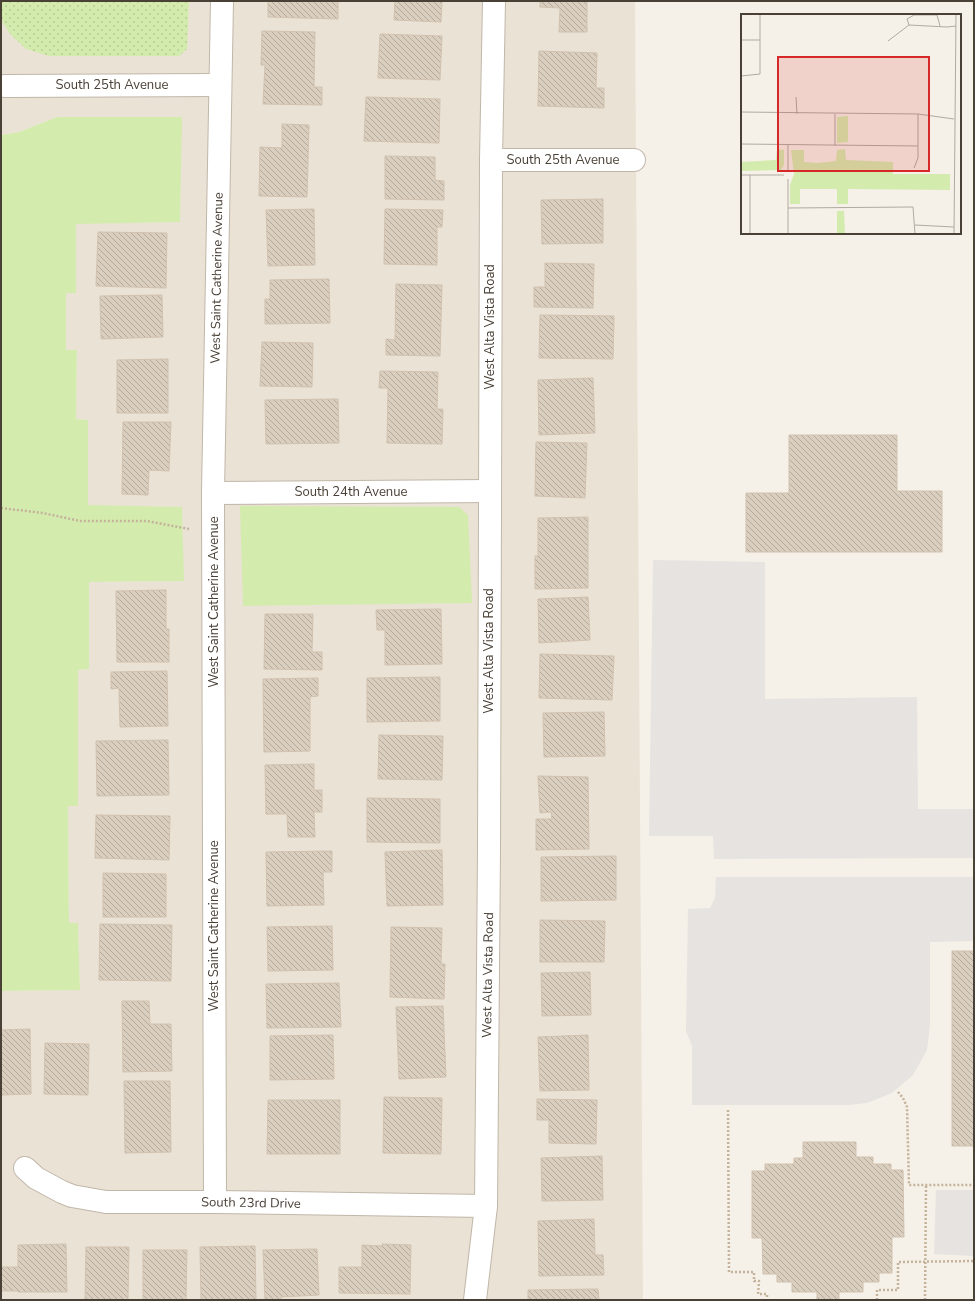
<svg xmlns="http://www.w3.org/2000/svg" width="975" height="1301" font-family="'Nunito Sans',sans-serif">
<defs>
<pattern id="grass-dots" width="8" height="8" patternUnits="userSpaceOnUse"><rect width="8" height="8" fill="#d4ebae"/><path d="M2 2h.1M6 6h.1" fill="none" stroke="#b8cb96" stroke-width="1.8" stroke-linecap="round"/></pattern>
<pattern id="building-back-hatch" width="6" height="6" patternUnits="userSpaceOnUse"><rect width="6" height="6" fill="#dacebf"/><path d="M-1 5l2 2M0 0l6 6M5-1l2 2" fill="none" stroke="#b3a99c"/></pattern>
</defs>
<rect width="100%" height="100%" fill="#f5f0e8"/>
<polygon fill="#e9e2d5" points="1,1 640,1 635,1 643,1300 1,1300 1,991 80,990 78,923 69,923 68,805 78,805 78,670 89,669 89,582 183,581 182,507 88,506 88,420 76,419 77,351 66,350 66,292 76,293 76,223 180,222 57,117 19,132 1,135"/>
<polygon fill="url(#grass-dots)" points="1,1 189,1 187,49 179,56 49,56 26,49 11,35 3,23 1,16"/>
<g fill="#d4ebae">
<polygon points="57,117 182,117 180,222 76,224 76,293 66,293 66,350 77,350 76,419 88,420 88,505 182,507 184,581 89,582 89,669 78,670 78,806 68,806 69,923 78,923 80,990 1,991 1,135 19,132"/>
<polygon points="240,506 459,507 468,515 472,603 243,606"/>
</g>
<g fill="#e6e3e0">
<polygon points="653,560 765,562 765,699 917,697 918,809 974,809 974,858 714,859 713,836 649,836"/>
<polygon points="716,877 974,877 974,941 930,942 930,1025 927,1050 913,1075 892,1093 867,1103 848,1105 692,1105 692,1046 686,1031 688,909 710,908 715,898"/>
<polygon points="936,1190 974,1190 974,1256 934,1254"/>
</g>
<g fill="url(#building-back-hatch)" stroke="#d2c2af">
<polygon points="268,1 338,1 338,19 268,17"/>
<polygon points="395,1 442,1 441,22 394,20"/>
<polygon points="540,1 587,1 587,32 559,32 560,8 540,7"/>
<polygon points="262,31 315,32 314,87 322,87 322,105 263,104 265,65 261,65"/>
<polygon points="380,34 442,36 440,80 378,78"/>
<polygon points="539,51 597,53 596,88 604,88 604,108 538,106"/>
<polygon points="366,97 440,99 439,143 364,141"/>
<polygon points="282,124 309,125 307,197 259,196 260,147 282,148"/>
<polygon points="385,156 435,157 435,180 444,181 444,200 385,199"/>
<polygon points="603,199 603,243 542,244 541,200"/>
<polygon points="314,209 315,265 268,266 266,210"/>
<polygon points="385,209 443,210 442,227 437,227 437,265 384,264"/>
<polygon points="98,232 167,233 166,288 96,286"/>
<polygon points="545,263 594,264 593,308 534,307 534,287 545,287"/>
<polygon points="329,279 330,323 265,324 265,299 270,299 270,280"/>
<polygon points="396,284 442,285 440,356 386,355 386,339 395,340"/>
<polygon points="162,295 163,337 101,339 100,296"/>
<polygon points="540,315 614,316 613,359 539,358"/>
<polygon points="262,342 313,343 312,387 260,386"/>
<polygon points="168,359 168,413 117,413 117,360"/>
<polygon points="380,371 438,372 437,409 443,409 442,444 387,443 388,388 379,388"/>
<polygon points="593,378 595,433 539,435 538,380"/>
<polygon points="338,399 339,443 266,444 265,400"/>
<polygon points="123,422 171,422 169,471 149,470 148,495 122,494"/>
<polygon points="789,435 897,435 897,491 942,491 942,552 746,552 746,493 789,493"/>
<polygon points="536,442 587,443 585,498 535,496"/>
<polygon points="588,517 588,588 535,589 535,556 538,556 538,518"/>
<polygon points="166,590 166,629 169,629 169,662 117,662 116,591"/>
<polygon points="588,597 590,640 539,643 538,599"/>
<polygon points="441,609 442,664 385,665 385,630 377,630 376,610"/>
<polygon points="265,614 313,614 312,652 322,652 322,670 264,669"/>
<polygon points="540,654 614,656 612,700 539,698"/>
<polygon points="167,671 168,726 120,727 119,688 111,689 111,672"/>
<polygon points="440,677 440,721 367,722 367,678"/>
<polygon points="318,678 318,696 310,697 310,751 264,752 263,679"/>
<polygon points="604,712 605,756 544,757 543,713"/>
<polygon points="379,735 443,736 442,780 378,779"/>
<polygon points="168,740 169,795 97,796 96,741"/>
<polygon points="314,764 314,790 322,790 322,812 314,812 315,837 288,837 287,814 266,814 265,765"/>
<polygon points="538,776 588,777 589,849 536,850 536,819 552,819 551,812 540,813"/>
<polygon points="367,798 440,799 440,843 367,842"/>
<polygon points="96,815 170,816 169,860 95,858"/>
<polygon points="442,850 443,905 387,906 385,852"/>
<polygon points="332,851 332,872 323,872 324,905 267,906 266,852"/>
<polygon points="616,856 616,900 541,901 541,857"/>
<polygon points="103,873 166,874 166,917 103,917"/>
<polygon points="540,920 605,921 604,962 540,962"/>
<polygon points="100,924 172,925 171,981 99,980"/>
<polygon points="332,926 333,970 268,971 267,927"/>
<polygon points="391,927 442,928 441,964 445,964 444,999 390,997"/>
<rect x="952" y="951" width="22" height="195"/>
<polygon points="590,972 591,1015 542,1016 541,973"/>
<polygon points="339,983 341,1027 267,1028 266,984"/>
<polygon points="122,1001 149,1001 150,1024 171,1024 172,1071 123,1072"/>
<polygon points="443,1006 446,1077 399,1079 396,1007"/>
<polygon points="30,1029 31,1094 1,1095 1,1030"/>
<polygon points="333,1035 334,1079 270,1080 270,1036"/>
<polygon points="588,1035 589,1090 540,1091 538,1037"/>
<polygon points="45,1043 89,1044 88,1095 44,1094"/>
<polygon points="124,1081 170,1081 171,1152 125,1153"/>
<polygon points="384,1097 442,1098 441,1154 383,1153"/>
<polygon points="537,1099 597,1100 596,1144 549,1143 549,1120 537,1120"/>
<polygon points="268,1100 340,1100 340,1154 267,1154"/>
<polygon points="803,1142 856,1142 856,1157 873,1157 873,1164 891,1164 891,1170 903,1170 904,1237 892,1237 892,1273 879,1273 879,1282 863,1282 863,1292 839,1292 839,1300 817,1300 817,1292 792,1292 792,1282 777,1282 777,1274 763,1274 762,1238 752,1238 752,1171 765,1171 765,1164 794,1164 794,1158 803,1158"/>
<polygon points="602,1156 603,1200 542,1201 541,1158"/>
<polygon points="594,1219 595,1255 603,1255 604,1275 539,1276 538,1221"/>
<polygon points="66,1244 67,1292 18,1292 18,1291 1,1291 1,1267 18,1267 18,1245"/>
<polygon points="382,1244 411,1245 410,1294 339,1293 339,1267 362,1267 362,1245 382,1246"/>
<polygon points="255,1246 256,1300 201,1300 200,1247"/>
<polygon points="86,1247 129,1247 128,1300 85,1300"/>
<polygon points="317,1249 319,1295 281,1297 281,1300 265,1300 263,1250"/>
<polygon points="143,1250 187,1250 186,1300 143,1300"/>
<polygon points="598,1289 599,1300 528,1300 528,1290"/>
</g>
<g fill="none" stroke-linecap="round" stroke-linejoin="round">
<g stroke="#c1b7a9" stroke-width="24">
<g id="street">
<polyline points="5,86 220,85"/>
<polyline points="491,160 634,160"/>
<polyline points="213,493 489,491"/>
<polyline points="25,1168 36,1178 62,1192 72,1196 106,1202 215,1202 486,1206"/>
<polyline points="215,1202 213,493 222,1"/>
<polyline points="475,1300 486,1206 489,851 491,160 494,1"/>
</g>
</g>
<g stroke="#c4b29a" stroke-width="2.5" stroke-dasharray="2 2" stroke-linecap="butt">
<polyline points="1,508 43,513 80,521 147,521 189,529"/>
<polyline points="898,1092 903,1098 907,1107 909,1185 974,1185"/>
<polyline points="728,1110 729,1272 754,1272 754,1281 759,1281 758,1294 767,1294 767,1300"/>
<polyline points="877,1300 877,1290 898,1290 898,1262 974,1261"/>
<polyline points="925,1300 926,1185"/>
</g>
<use href="#street" stroke="#fff" stroke-width="22"/>
</g>
<g text-anchor="middle" dominant-baseline="central" stroke-width="4" stroke-linejoin="round" paint-order="stroke">
<g font-size="13" fill="#494036" stroke="#fff">
<text x="112" y="85">South 25th Avenue</text>
<text x="563" y="160">South 25th Avenue</text>
<text transform="translate(217 278) rotate(-89)">West Saint Catherine Avenue</text>
<text transform="translate(490 327) rotate(-90)">West Alta Vista Road</text>
<text x="351" y="492">South 24th Avenue</text>
<text transform="translate(214 602) rotate(-90)">West Saint Catherine Avenue</text>
<text transform="translate(489 651) rotate(-90)">West Alta Vista Road</text>
<text transform="translate(214 926) rotate(-90)">West Saint Catherine Avenue</text>
<text transform="translate(488 975) rotate(-89)">West Alta Vista Road</text>
<text transform="translate(251 1203) rotate(1)">South 23rd Drive</text>
</g>
</g>
<g transform="translate(741 14)">
<rect width="220" height="220" fill="#f5f0e8"/>
<path d="M 36,135 L 43,136 L 43,151 L 40,156 L 0,157 L 0,148 L 35,146 ZM 96,197 L 103,197 L 104,220 L 96,220 Z" fill="#d4ebae"/>
<path d="M 107,102 L 107,128 L 96,129 L 96,103 ZM 104,135 L 105,146 L 152,148 L 152,160 L 209,160 L 209,176 L 107,175 L 107,190 L 96,190 L 96,175 L 59,175 L 59,190 L 49,190 L 49,171 L 53,160 L 50,136 L 63,136 L 63,148 L 77,149 L 95,147 L 96,136 Z" fill="#d4ebae"/>
<path fill="none" stroke="#b0aaa1" stroke-width="1" d="M 199,12 L 196,1 L 173,1 L 166,5 L 168,11 L 206,13 L 215,12M 0,26 L 19,26M 147,27 L 168,11M 0,62 L 19,60 L 19,0M 55,83 L 56,100M 0,98 L 177,100 L 213,105M 94,100 L 94,132M 0,130 L 177,132M 47,131 L 47,156M 173,154 L 177,144 L 177,100M 0,161 L 43,161M 9,161 L 9,220M 47,165 L 47,220M 47,194 L 172,193 L 174,220M 174,211 L 213,213M 213,220 L 215,0"/>
<path fill="#d62828" fill-opacity="0.15" stroke="#d62828" stroke-width="2" d="M 37,43 L 188,43 L 188,157 L 37,157 Z"/>
<rect width="220" height="220" fill="none" stroke="#494036" stroke-width="2"/>
</g>
<rect width="975" height="1301" fill="none" stroke="#494036" stroke-width="4"/>
</svg>
